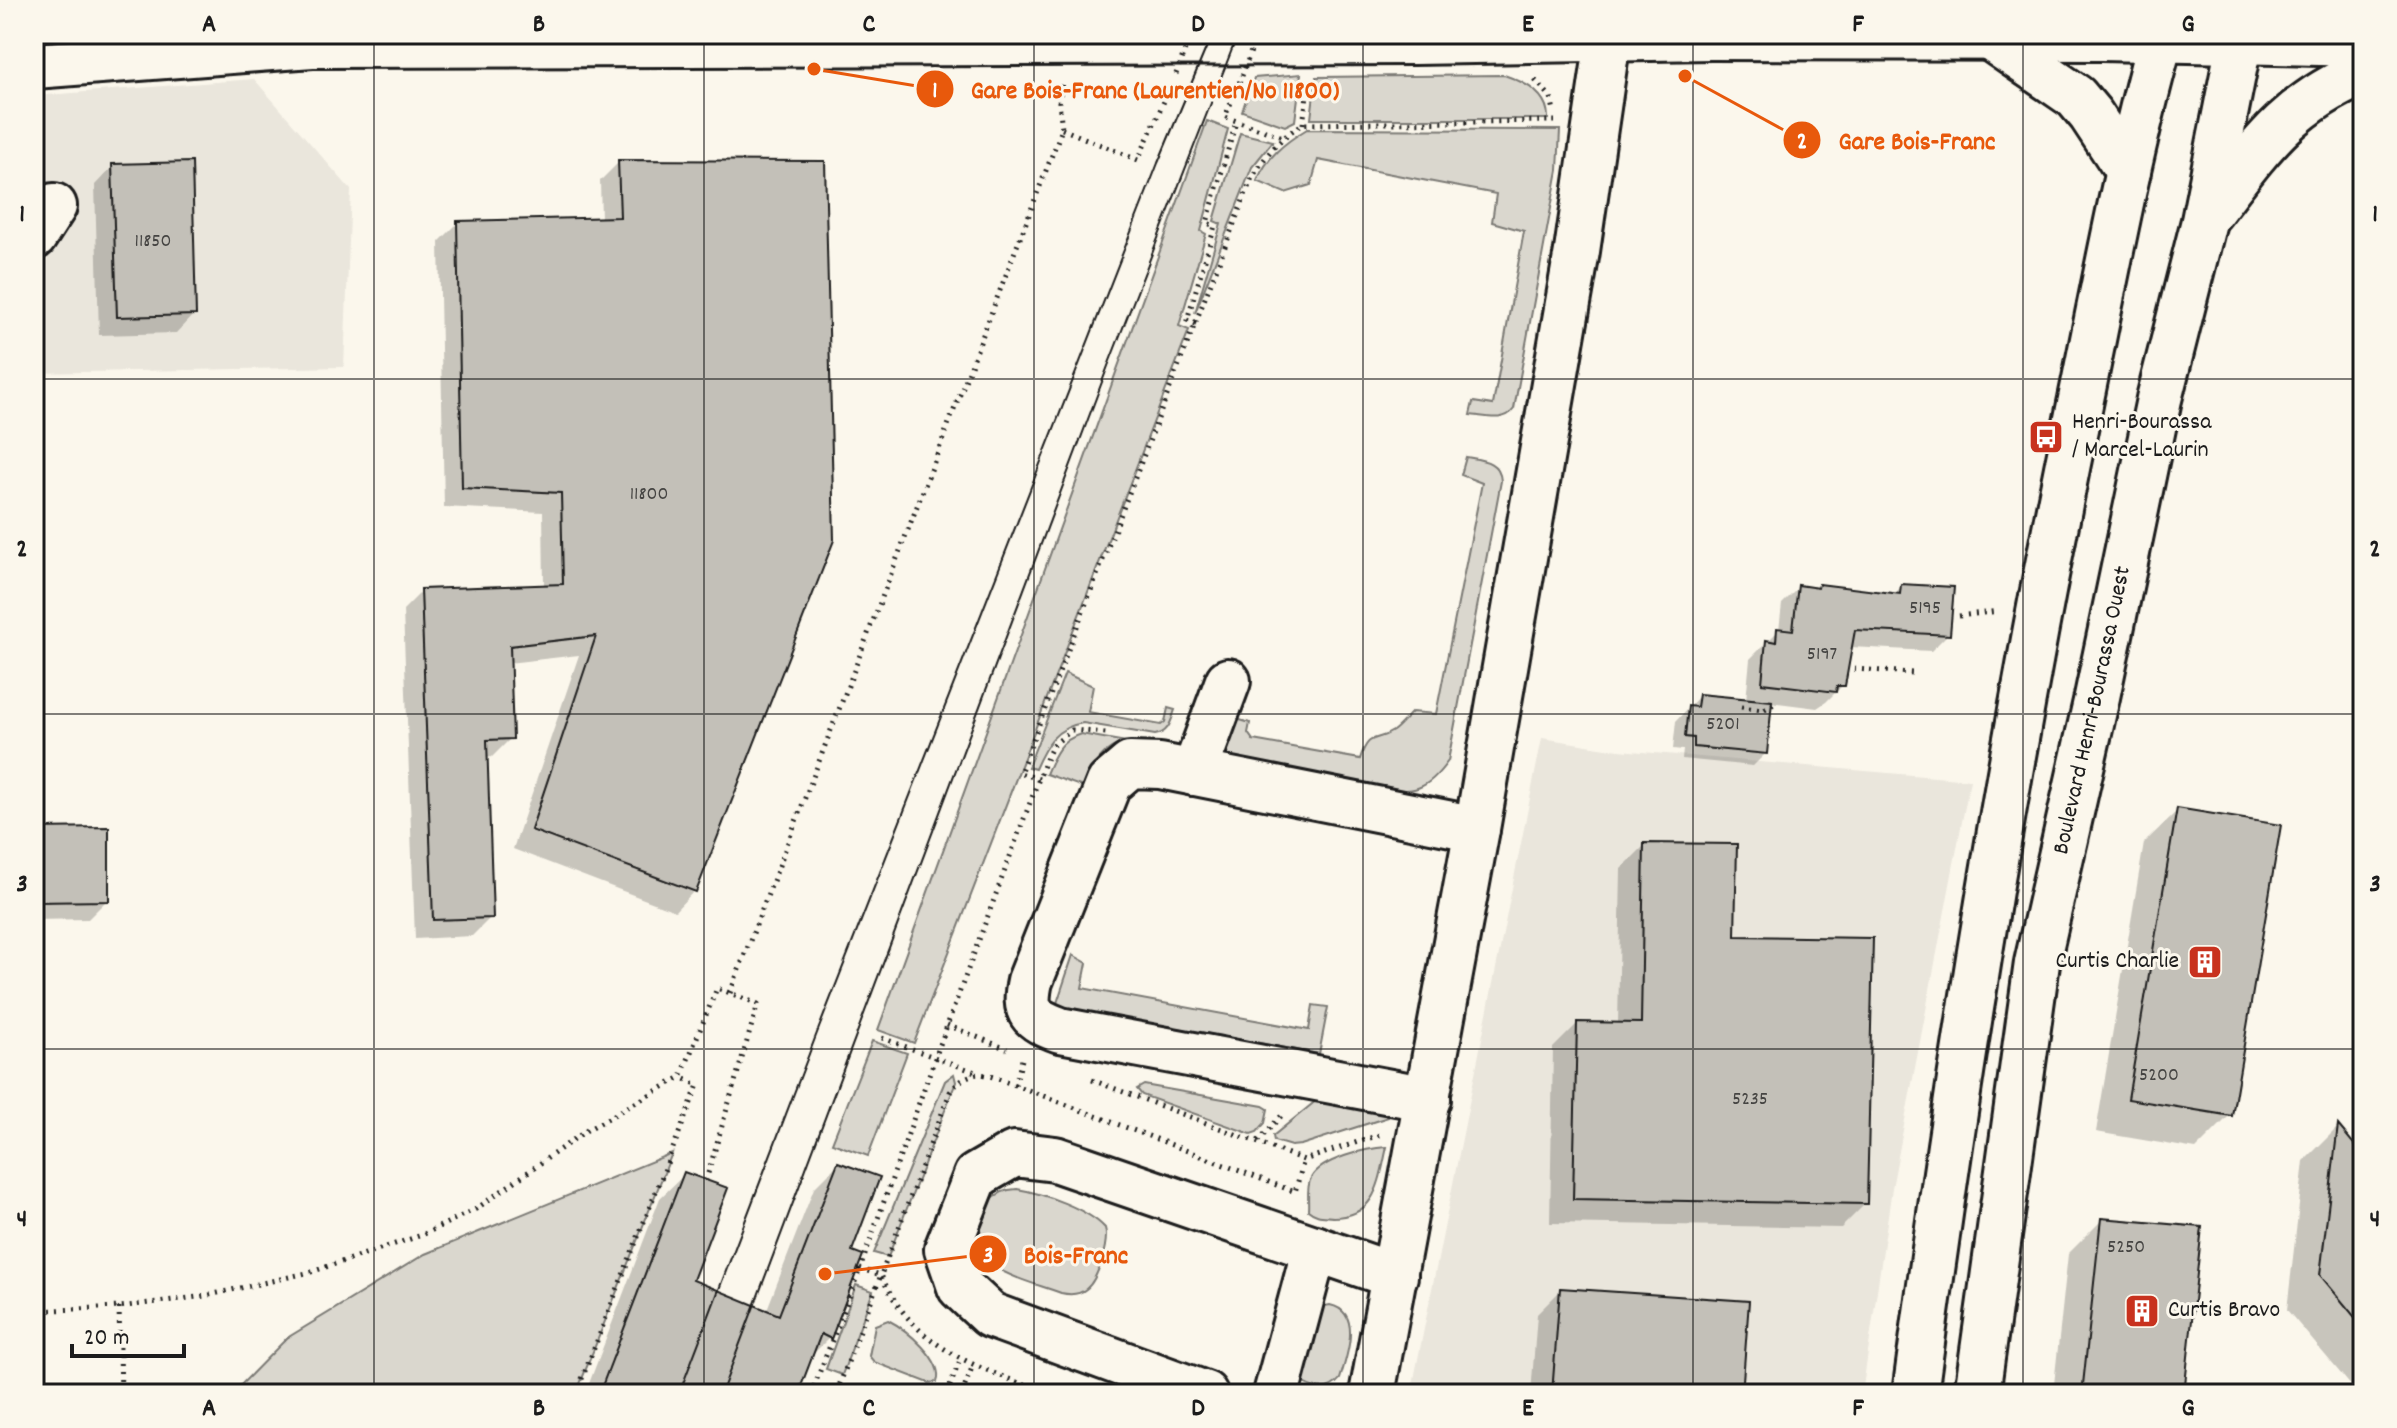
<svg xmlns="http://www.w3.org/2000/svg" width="2397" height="1428" font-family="Dekko,sans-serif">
<rect width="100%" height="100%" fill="#fbf7ec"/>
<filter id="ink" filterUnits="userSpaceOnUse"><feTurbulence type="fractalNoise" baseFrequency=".0125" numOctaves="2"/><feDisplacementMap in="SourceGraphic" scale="16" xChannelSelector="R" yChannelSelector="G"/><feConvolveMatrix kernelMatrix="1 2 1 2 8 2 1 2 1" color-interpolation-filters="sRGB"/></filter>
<g filter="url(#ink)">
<g fill="#eae6dc">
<polygon points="254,79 351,190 344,367 34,373 34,96"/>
<polygon points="1542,738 1619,750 1970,780 1892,1188 1862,1394 1411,1394"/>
</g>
<g fill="#dad7ce" stroke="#7b7a75" stroke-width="2">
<polygon points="1301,74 1295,121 1285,126 1242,111 1254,78"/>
<path d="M 1504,75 C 1525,82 1549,94 1548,119 L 1311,119 L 1316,77 Z"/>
<polygon points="1207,121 1228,129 1201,231 1206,234 1179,326 1189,330 914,1043 878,1030"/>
<path d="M 1307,129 L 1560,130 L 1558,170 L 1514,409 C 1504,423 1485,416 1470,415 L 1473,402 L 1493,405 L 1524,231 L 1492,222 L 1496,194 L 1318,160 L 1311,185 L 1285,193 L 1257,181 C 1267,157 1284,143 1307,129 Z"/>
<polygon points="1240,133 1273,141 1252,167 1195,313 1221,224 1214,221"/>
<path d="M 1466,457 C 1482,460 1500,461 1501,481 L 1448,761 C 1427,791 1414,792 1380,790 L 1224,757 L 1220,750 L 1233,718 L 1250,723 L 1248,733 L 1253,740 L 1360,759 C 1369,731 1375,743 1393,731 C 1400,726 1406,718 1412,712 L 1436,714 L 1482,483 L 1461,475 Z"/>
<path d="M 1065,673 L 1093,686 L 1088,712 L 1161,725 L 1165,722 L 1168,708 L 1175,710 C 1171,721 1169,733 1155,735 L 1083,723 C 1055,727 1045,746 1035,769 L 1028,767 Z"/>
<path d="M 1081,734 L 1126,742 C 1102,748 1092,766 1083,787 L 1046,774 C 1054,755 1060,740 1081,734 Z"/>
<polygon points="1073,955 1087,963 1082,988 1309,1030 1313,1005 1328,1007 1319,1054 1056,1006"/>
<polygon points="872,1041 907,1053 868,1156 832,1143"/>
<polygon points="954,1074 956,1082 888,1257 874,1253 945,1081"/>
<polygon points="1144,1085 1263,1106 1268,1109 1265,1123 1257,1132 1251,1134 1142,1095 1137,1089"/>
<polygon points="1323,1095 1387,1113 1388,1117 1301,1145 1291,1146 1274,1141 1273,1136"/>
<path d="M 1387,1147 C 1379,1181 1377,1217 1333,1217 C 1323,1216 1316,1217 1308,1210 C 1309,1200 1306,1187 1311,1178 C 1321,1159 1367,1148 1387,1147 Z"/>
<polygon points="672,1153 576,1394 232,1394 287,1338 425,1254"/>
<path d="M 1017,1189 C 1042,1193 1088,1209 1105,1228 C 1109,1242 1098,1280 1086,1289 C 1079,1295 1070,1295 1061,1293 C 1029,1281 983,1274 972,1237 C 982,1213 987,1190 1017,1189 Z"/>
<polygon points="856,1285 873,1291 842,1375 826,1369"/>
<path d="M 1330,1305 C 1363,1312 1347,1356 1340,1379 C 1328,1394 1311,1389 1297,1379 L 1320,1307 Z"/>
<path d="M 888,1320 C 906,1329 945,1361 937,1382 L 929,1383 L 874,1362 L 869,1356 L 875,1325 Z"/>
</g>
<g fill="#0003">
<polygon points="619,162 832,540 694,891 675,911 513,849 579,655 508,663 511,738 492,757 485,758 491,917 472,936 415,939 403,610 422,591 544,587 543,512 444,507 439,242 458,223 601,219 600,181"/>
<polygon points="113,166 194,314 176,333 99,335 95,185"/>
<polygon points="1820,586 1893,595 1902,586 1948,634 1931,651 1850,647 1843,685 1826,702 1817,708 1770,702 1765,754 1753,766 1682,759 1683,750 1673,749 1676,721 1699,696 1746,700 1750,659 1779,630 1782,604 1799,587 1816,590"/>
<polygon points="2178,810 2230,1115 2196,1149 2096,1132 2144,843"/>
<polygon points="34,830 107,900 88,919 34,920"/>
<polygon points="1645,845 1866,1203 1841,1228 1550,1223 1553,1048 1577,1024 1618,1024 1621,869"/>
<polygon points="2337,1128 2363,1158 2363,1394 2358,1394 2287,1310 2304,1161"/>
<polygon points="838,1164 849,1252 830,1337 809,1358 796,1394 585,1394 660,1198 685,1174 691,1282 766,1312 814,1188"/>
<polygon points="2102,1220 2182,1394 2053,1394 2068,1254"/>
<polygon points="1561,1290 1740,1394 1531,1394 1537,1314"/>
</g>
<g fill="#c3c0b8" stroke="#1c1c1c" stroke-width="2">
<polygon points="618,160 825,161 834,540 696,892 531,830 596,636 510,646 513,739 487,740 493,918 433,920 421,589 563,584 561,493 462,488 457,221 620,217"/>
<polygon points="192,162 196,315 117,317 112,164"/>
<polygon points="1819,584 1900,594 1901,584 1954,587 1950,635 1855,630 1845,686 1837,686 1836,692 1762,683 1766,640 1776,642 1777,628 1793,630 1798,585 1818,588"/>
<polygon points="1699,694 1772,701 1767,754 1694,747 1694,738 1685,737 1688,706 1697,707"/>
<polygon points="2177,808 2281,825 2232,1116 2128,1099"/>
<polygon points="109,827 109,901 34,902 34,828"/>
<polygon points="1644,843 1737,844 1735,936 1873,938 1867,1204 1573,1199 1577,1022 1641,1023"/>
<polygon points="2338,1125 2363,1155 2363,1327 2320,1275"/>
<polygon points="838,1162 880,1177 852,1251 863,1255 831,1339 821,1334 798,1394 599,1394 684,1172 728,1188 693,1280 779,1315"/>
<polygon points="2101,1218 2202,1227 2184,1394 2082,1394"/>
<polygon points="1560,1288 1749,1301 1742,1394 1552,1394"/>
</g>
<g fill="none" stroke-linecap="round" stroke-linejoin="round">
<g stroke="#1c1c1c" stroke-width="50">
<g id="minor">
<polyline points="34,237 54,206"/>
<polyline points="1194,773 1228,681"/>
<path d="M 1428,1099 L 1060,1030 C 1031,1019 1023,1013 1030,981 L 1109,783 L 1130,765 L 1160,766 L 1477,829"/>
<polyline points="1205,1394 990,1315 960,1287 947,1249 976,1176 1014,1154 1055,1159 1395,1276"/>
<polyline points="1276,1394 1315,1248"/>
<polyline points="1372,1394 1477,829 1577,251 1608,39"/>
</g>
</g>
<g stroke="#1c1c1c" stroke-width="50">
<g id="major">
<polyline points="1990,38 2076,97 2091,115 2128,171"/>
<polyline points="34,66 312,45 1414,42 1711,37 2101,38 2363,44"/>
<path d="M 2210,212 C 2258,150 2288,103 2363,73"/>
<path d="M 1915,1394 C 1959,1065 2011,739 2078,414 C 2104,287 2127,159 2162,34"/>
<path id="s1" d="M 1977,1394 L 2037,963 L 2097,697 L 2159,399 L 2204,221 L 2241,34"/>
</g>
</g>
<g stroke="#1c1c1c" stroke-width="5" stroke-dasharray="2 6" stroke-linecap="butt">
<polyline points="1535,80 1551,97 1554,111"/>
<polyline points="1240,81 1225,117 1283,137"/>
<polyline points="1303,124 1309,81"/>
<polyline points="1062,129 1138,160 1172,83"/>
<polyline points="1196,324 1187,320 1215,226 1207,223 1236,122"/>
<polyline points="1959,616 1998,611"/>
<polyline points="1854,669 1913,673"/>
<polyline points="1741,707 1763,710 1774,704"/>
<path d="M 1039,779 L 1020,773 L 1251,180 C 1264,157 1280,137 1303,124 L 1555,121"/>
<polyline points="730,993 1062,129 1059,102 1062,83"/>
<polyline points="947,1025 1007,1049"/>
<polyline points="882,1038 975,1072"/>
<polyline points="1092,1080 1304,1160 1379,1135"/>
<polyline points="1015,1085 1023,1056"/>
<polyline points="1258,1141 1284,1113"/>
<polyline points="119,1307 121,1394"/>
<polyline points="34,1311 119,1307 205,1296 311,1272 422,1235 476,1209 587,1130 681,1077 717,988 758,1004 706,1180"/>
<polyline points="576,1394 698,1085 681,1077"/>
<polyline points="811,1394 860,1269"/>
<path d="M 860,1394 L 839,1386 L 950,1092 C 973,1064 986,1075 1015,1085 L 1295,1192 L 1304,1160"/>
<polyline points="947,1394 960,1360"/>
<polyline points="962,1394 973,1365"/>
<path d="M 1048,1394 C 977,1366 915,1351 881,1275 L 860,1269 L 935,1058 L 1047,757 L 1053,745 L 1072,730 L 1106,733"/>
</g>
<use href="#minor" stroke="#fbf7ec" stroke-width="44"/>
<use href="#major" stroke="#fbf7ec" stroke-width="44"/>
<g stroke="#1c1c1c" stroke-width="2">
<polyline points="679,1394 817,1033 1158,163 1212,34"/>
<polyline points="721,1394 1108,366 1238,34"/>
</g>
<g stroke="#1c1c1c" stroke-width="5" stroke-dasharray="2 6" stroke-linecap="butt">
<polyline points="1176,74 1191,34"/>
<polyline points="1242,76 1257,34"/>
</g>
</g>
</g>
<path fill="none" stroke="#1c1c1c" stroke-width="2" stroke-opacity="0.55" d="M 374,34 L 374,1394M 704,34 L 704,1394M 1034,34 L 1034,1394M 1363,34 L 1363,1394M 1693,34 L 1693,1394M 2023,34 L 2023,1394M 34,379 L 2363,379M 34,714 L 2363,714M 34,1049 L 2363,1049"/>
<defs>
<g id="bus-square" transform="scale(1.8)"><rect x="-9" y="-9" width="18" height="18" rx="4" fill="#c8321e" stroke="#fbf7ec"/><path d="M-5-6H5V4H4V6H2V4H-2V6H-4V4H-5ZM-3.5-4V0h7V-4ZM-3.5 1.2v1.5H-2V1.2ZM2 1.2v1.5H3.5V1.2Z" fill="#fff"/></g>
<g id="building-square" transform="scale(1.8)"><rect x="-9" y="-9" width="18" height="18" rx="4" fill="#c8321e" stroke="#fbf7ec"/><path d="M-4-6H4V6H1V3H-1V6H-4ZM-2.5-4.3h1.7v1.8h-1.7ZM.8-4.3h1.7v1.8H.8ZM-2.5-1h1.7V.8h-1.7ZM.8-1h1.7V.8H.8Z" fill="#fff"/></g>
</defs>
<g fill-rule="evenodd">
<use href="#bus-square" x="2046" y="437"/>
<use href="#building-square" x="2205" y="962"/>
<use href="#building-square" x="2142" y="1311"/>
</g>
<g text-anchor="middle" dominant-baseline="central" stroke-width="6" stroke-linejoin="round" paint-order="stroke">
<g font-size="20" fill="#464543">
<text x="153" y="242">11850</text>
<text x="649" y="495">11800</text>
<text x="1925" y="609">5195</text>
<text x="1822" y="655">5197</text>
<text x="1723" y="725">5201</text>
<text x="2159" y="1076">5200</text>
<text x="1750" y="1100">5235</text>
<text x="2126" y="1248">5250</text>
</g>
<g font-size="24" fill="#1c1c1c" stroke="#fbf7ec" text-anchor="start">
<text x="2072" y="423">Henri-Bourassa<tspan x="2072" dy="28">/ Marcel-Laurin</tspan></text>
<text x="2179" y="962" text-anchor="end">Curtis Charlie</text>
<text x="2168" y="1311">Curtis Bravo</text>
</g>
<g font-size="24" fill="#1c1c1c" stroke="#fbf7ec">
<text stroke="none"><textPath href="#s1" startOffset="694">Boulevard Henri-Bourassa Ouest</textPath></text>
</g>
</g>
<path fill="none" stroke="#e8590c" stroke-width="3" d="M814 69L935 89M1685 76L1802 140M825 1274L988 1254"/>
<g fill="#e8590c" stroke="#fbf7ec" stroke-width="3">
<circle cx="814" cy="69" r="8"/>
<circle cx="1685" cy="76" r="8"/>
<circle cx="825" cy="1274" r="8"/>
<circle cx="935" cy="89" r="20"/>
<circle cx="1802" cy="140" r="20"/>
<circle cx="988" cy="1254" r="20"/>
</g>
<g font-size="24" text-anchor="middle" font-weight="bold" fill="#fff">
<text x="935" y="97">1</text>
<text x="1802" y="148">2</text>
<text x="988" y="1262">3</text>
</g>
<g font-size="26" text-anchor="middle" font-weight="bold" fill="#e8590c" stroke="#fbf7ec" stroke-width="6" stroke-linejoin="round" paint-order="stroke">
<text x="1155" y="98">Gare Bois-Franc (Laurentien/No 11800)</text>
<text x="1917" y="149">Gare Bois-Franc</text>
<text x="1076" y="1263">Bois-Franc</text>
</g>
<rect width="2397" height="1428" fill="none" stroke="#fbf7ec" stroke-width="88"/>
<path d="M72 1344v12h112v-12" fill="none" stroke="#1c1c1c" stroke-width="4"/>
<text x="84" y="1344" font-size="24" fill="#1c1c1c" stroke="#fbf7ec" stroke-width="6" paint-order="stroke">20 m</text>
<rect x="44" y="44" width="2309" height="1340" fill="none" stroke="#1c1c1c" stroke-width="3"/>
<g font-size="26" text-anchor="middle" font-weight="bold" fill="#1c1c1c">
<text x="209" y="31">A</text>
<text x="539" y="31">B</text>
<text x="869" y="31">C</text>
<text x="1198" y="31">D</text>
<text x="1528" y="31">E</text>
<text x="1858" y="31">F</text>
<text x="2188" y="31">G</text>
<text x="22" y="221">1</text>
<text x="2375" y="221">1</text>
<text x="22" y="556">2</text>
<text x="2375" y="556">2</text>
<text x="22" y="891">3</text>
<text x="2375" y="891">3</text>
<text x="22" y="1226">4</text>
<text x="2375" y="1226">4</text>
<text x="209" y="1415">A</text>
<text x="539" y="1415">B</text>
<text x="869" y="1415">C</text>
<text x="1198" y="1415">D</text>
<text x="1528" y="1415">E</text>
<text x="1858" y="1415">F</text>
<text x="2188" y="1415">G</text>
</g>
</svg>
